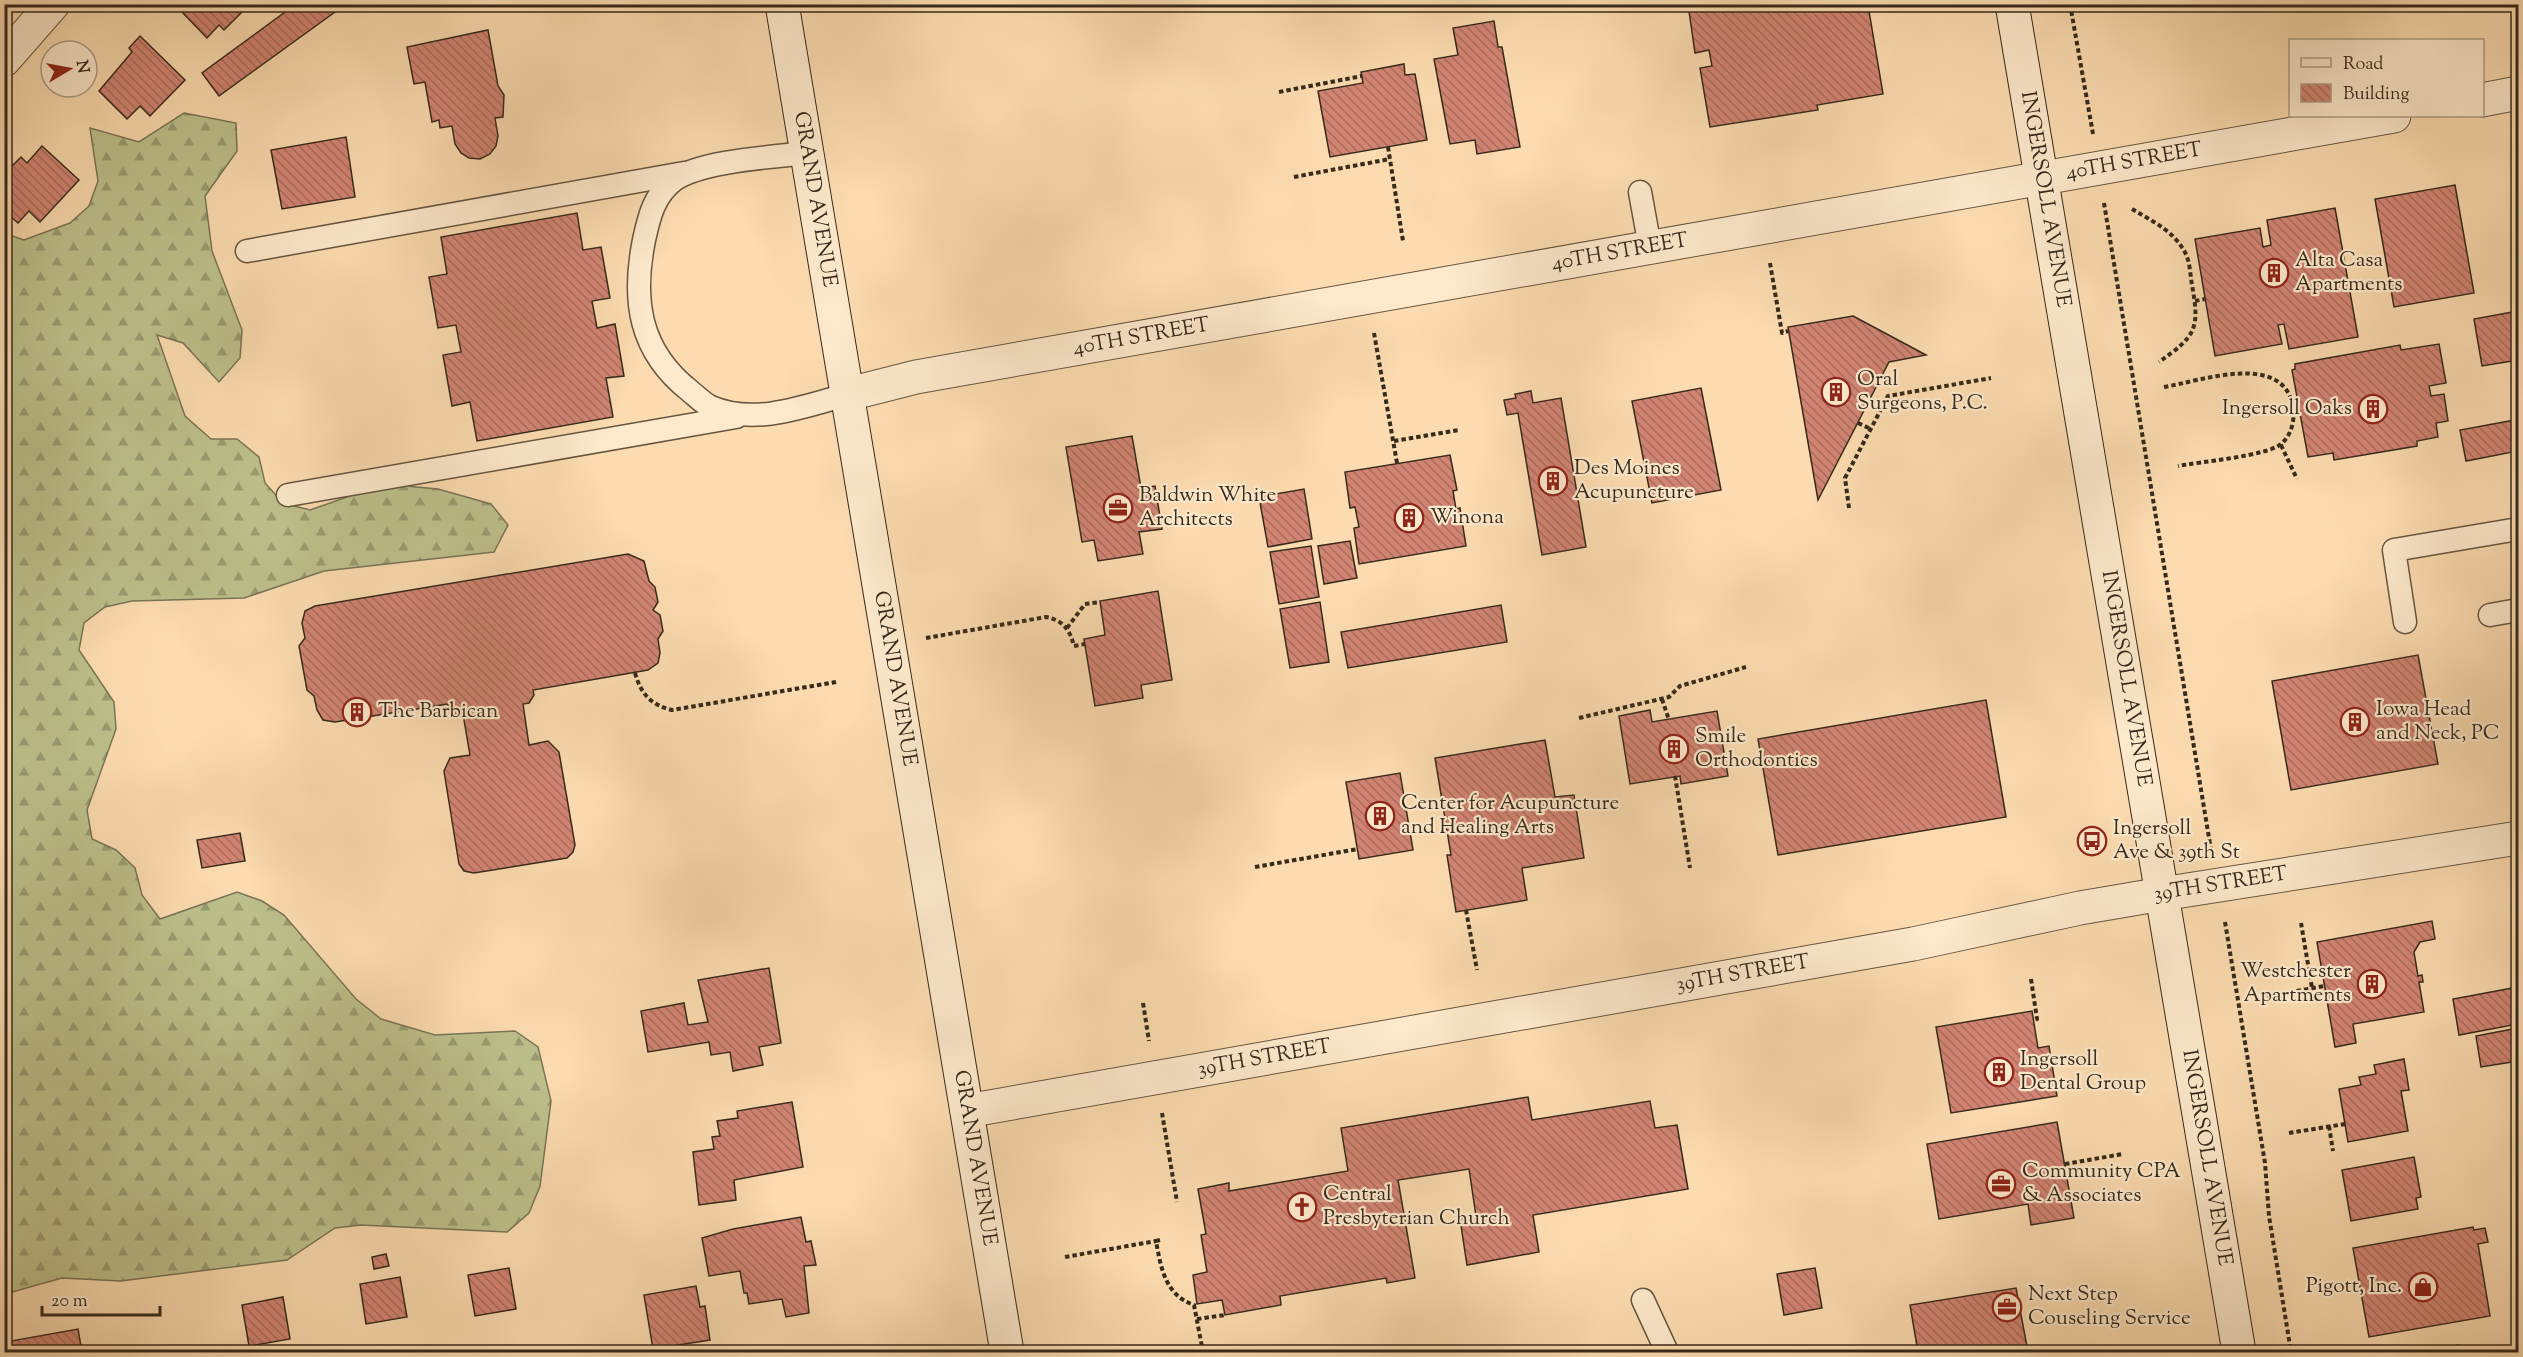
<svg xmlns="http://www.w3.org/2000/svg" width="2523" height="1357" font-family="'Sorts Mill Goudy',serif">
<defs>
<pattern id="forest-firs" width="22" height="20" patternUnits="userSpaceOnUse" patternTransform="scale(1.5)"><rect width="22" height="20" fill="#bdc08b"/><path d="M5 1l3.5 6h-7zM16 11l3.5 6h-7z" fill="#9a9c71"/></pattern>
<pattern id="building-back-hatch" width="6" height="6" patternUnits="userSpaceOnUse" patternTransform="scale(1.5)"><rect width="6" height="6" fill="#d28473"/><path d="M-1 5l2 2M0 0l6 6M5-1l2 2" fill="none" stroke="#ab6c5e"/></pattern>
</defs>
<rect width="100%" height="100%" fill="#fbdbaf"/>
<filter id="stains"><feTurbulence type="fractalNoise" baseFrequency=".00333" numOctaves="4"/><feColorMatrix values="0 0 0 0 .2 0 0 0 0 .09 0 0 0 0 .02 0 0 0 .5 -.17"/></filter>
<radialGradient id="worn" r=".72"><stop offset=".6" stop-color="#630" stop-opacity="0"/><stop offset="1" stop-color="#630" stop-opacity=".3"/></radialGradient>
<polygon fill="url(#forest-firs)" stroke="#7a7554" stroke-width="1.5" points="184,113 236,123 237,151 205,196 212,251 242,330 240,358 219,382 183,343 157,335 185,416 211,439 237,439 259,457 265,483 283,503 310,510 384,484 438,489 491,504 508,525 494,552 324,571 244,598 132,601 105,607 84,623 79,650 114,702 116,729 87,810 92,839 116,850 135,868 142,895 160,919 237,892 262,901 284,915 356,999 381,1019 435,1035 515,1031 538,1047 551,1101 540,1186 529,1213 507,1232 361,1225 335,1228 287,1260 121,1281 62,1278 5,1294 4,233 24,240 70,223 89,206 98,181 90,128 139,142"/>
<g fill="url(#building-back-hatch)" stroke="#362a1c" stroke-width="1.5">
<polygon points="183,4 250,4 224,30 219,25 207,38 179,9"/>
<polygon points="296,4 346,4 219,96 202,73"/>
<polygon points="1688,4 1874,4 1875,10 1869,11 1883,94 1817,105 1818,110 1710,127 1700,68 1712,66 1709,50 1695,53"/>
<polygon points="1494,21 1498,47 1502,47 1520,147 1477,154 1475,140 1450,144 1434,59 1458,55 1453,28"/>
<polygon points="488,30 498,86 504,95 503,117 495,118 498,136 496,146 490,154 480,159 469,158 461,153 455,144 452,126 440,128 439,120 432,122 425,82 414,84 407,47"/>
<polygon points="140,36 185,80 150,116 140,106 127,119 99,91 132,52 129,48"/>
<polygon points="1404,64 1405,75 1415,74 1427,140 1330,157 1318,91 1363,83 1361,72"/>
<polygon points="346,137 355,197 282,209 271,150"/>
<polygon points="42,146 79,180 40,222 29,211 18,223 4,211 4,188 10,181 4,174 21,157 27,163"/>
<polygon points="2455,185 2474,293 2394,307 2375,199"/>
<polygon points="2335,208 2358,337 2289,349 2284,324 2278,325 2282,344 2215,356 2195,239 2260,228 2263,247 2271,245 2267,220"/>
<polygon points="577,213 583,250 601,247 610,298 592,301 597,328 615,324 624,376 606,378 613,417 477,441 470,402 452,406 443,355 461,352 456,325 438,328 429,277 447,274 441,237"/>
<polygon points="2518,311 2518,360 2482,366 2474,319"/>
<polygon points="1853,316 1926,355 1889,362 1818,500 1788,327"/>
<polygon points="2439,344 2446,383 2429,386 2431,396 2444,394 2448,421 2436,423 2438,437 2417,441 2417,446 2334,460 2333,453 2308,457 2292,370 2295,369 2295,364 2400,345 2401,350"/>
<polygon points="1701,388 1721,490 1652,503 1632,401"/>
<polygon points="1531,391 1533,403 1561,398 1586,547 1542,555 1518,413 1507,415 1504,400 1516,398 1515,394"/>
<polygon points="2515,420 2518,451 2466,461 2460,430"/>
<polygon points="1132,436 1141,488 1155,486 1162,529 1139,532 1143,554 1098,561 1094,540 1082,542 1066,447"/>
<polygon points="1450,455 1457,490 1453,491 1456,509 1460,508 1466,546 1359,564 1354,528 1359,527 1355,507 1350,508 1345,472"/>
<polygon points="1304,489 1312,539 1268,547 1259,497"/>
<polygon points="1350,541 1357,578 1324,584 1318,546"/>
<polygon points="1311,546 1319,597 1279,604 1270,552"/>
<polygon points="628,554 644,561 649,581 655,587 658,602 653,610 660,615 663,631 658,639 660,653 658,663 648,670 533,690 534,695 529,703 523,704 529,745 548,741 559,752 575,845 573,852 567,858 474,873 464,871 459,864 444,771 450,758 470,755 463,714 457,715 448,709 448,704 335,722 323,720 317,710 314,696 307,690 299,646 305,638 302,623 305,611 315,606"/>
<polygon points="1158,591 1172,680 1141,685 1143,698 1095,706 1084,639 1105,635 1100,601"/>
<polygon points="1320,602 1329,662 1290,668 1280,609"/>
<polygon points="1501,605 1507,642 1348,668 1341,632"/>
<polygon points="2418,655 2438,764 2291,790 2272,681"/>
<polygon points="1986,700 2006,817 1778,855 1758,739"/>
<polygon points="1650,710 1652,722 1717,711 1728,776 1681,784 1680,776 1630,784 1619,716"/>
<polygon points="1545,740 1555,797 1574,795 1584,858 1522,868 1527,900 1456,912 1447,855 1451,855 1435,758"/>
<polygon points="1400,773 1413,850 1359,859 1346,782"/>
<polygon points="240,833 245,861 202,868 197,840"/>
<polygon points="2432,921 2435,939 2420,942 2414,952 2418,976 2422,975 2423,982 2419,982 2424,1012 2353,1024 2356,1043 2335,1047 2317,942"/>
<polygon points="769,968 781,1043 759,1047 763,1065 733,1071 730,1052 711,1055 709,1042 648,1052 641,1011 684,1003 688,1025 708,1022 698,980"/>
<polygon points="2518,987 2518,1024 2459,1035 2453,999"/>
<polygon points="2032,1011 2038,1048 2049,1046 2057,1096 1951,1113 1936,1027"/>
<polygon points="2518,1028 2518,1061 2481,1067 2476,1036"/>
<polygon points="2404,1059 2409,1090 2401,1091 2408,1131 2348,1142 2339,1089 2361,1085 2359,1077 2376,1074 2374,1065"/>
<polygon points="1528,1097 1532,1120 1650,1101 1655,1128 1677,1125 1688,1189 1533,1215 1539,1252 1467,1265 1460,1219 1476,1216 1469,1169 1398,1180 1415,1278 1387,1283 1386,1278 1280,1296 1281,1305 1225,1315 1222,1300 1197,1304 1193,1275 1207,1272 1201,1235 1206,1234 1198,1189 1229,1183 1229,1191 1348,1171 1341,1128"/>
<polygon points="792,1102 803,1167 734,1180 736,1200 699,1205 693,1152 714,1149 712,1137 720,1136 717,1121 738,1118 737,1111"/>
<polygon points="2057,1122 2074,1218 2031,1225 2028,1204 1939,1219 1927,1144"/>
<polygon points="2414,1157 2421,1197 2416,1198 2418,1209 2351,1221 2342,1170"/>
<polygon points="801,1217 806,1242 811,1241 816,1265 804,1266 809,1313 786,1317 782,1299 749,1304 747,1293 744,1293 740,1271 709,1276 702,1238 733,1229"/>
<polygon points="2473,1227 2474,1230 2485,1228 2488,1242 2478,1244 2490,1316 2369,1337 2353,1248"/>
<polygon points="386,1254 389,1266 374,1269 372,1257"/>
<polygon points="509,1268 516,1309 475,1316 468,1275"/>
<polygon points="1815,1268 1822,1308 1784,1315 1777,1274"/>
<polygon points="400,1277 407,1317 366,1324 360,1284"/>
<polygon points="696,1286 700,1307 705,1306 710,1340 653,1349 644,1295"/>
<polygon points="2016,1288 2028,1352 1918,1352 1910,1305"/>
<polygon points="283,1297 290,1339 249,1346 242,1305"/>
<polygon points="78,1329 82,1352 14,1352 11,1341"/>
<polygon points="2458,1345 2459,1352 2410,1352"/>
</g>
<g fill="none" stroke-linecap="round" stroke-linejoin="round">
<g stroke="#675641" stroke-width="25">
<g id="service">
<path d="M 807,153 C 773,157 701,161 674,180 C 654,195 649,217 644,240 C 632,300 639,351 690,391 C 696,396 704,404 711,407 C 755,426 806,406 849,394"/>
<polyline points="1640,192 1650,247"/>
<polyline points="247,251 684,173"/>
<polyline points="288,495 736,417"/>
<polyline points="2490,615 2518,610"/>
<polyline points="2405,622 2394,550 2518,529"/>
<polyline points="1643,1300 1667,1352"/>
</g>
</g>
<g stroke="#675641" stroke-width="35">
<g id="minor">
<polyline points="4,60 53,4"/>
<polyline points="2482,100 2518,93"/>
<path id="s1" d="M 849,394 L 916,377 L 2394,116"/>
<path id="s2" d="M 967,1111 L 1913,944 L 2080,908 L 2162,894 L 2518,838"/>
</g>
</g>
<g stroke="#362a1c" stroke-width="35">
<g id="secondary">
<path id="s3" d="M 782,4 L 1007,1352"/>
<path id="s4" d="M 2012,4 L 2239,1352"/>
</g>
</g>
<g stroke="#362a1c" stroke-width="4" stroke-dasharray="4.5 3" stroke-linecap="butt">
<polyline points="2070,4 2093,134"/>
<polyline points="1279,92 1362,76"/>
<polyline points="1388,147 1403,241"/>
<polyline points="1294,177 1390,159"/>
<polyline points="2104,203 2211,850"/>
<path d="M 2132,209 C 2150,220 2172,230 2183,249 C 2190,259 2190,273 2192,285 C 2200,329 2196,336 2159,362"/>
<polyline points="1770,263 1782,333 1788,331"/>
<polyline points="2195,301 2205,299"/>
<polyline points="1374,333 1397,463"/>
<path d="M 2164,387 C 2201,381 2282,351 2293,406 C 2295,419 2292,435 2281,444 C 2267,456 2198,462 2178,466"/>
<polyline points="1858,423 1871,429"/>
<polyline points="1394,441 1459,430"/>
<polyline points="2281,445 2297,479"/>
<polyline points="1849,508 1845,478 1888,396 1991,378"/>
<polyline points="1067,628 1085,604 1100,602"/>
<path d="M 926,638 L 1046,617 C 1063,620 1070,630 1074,646 L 1085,644"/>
<path d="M 635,673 C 641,694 651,705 672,710 L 836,682"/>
<polyline points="1662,699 1669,720"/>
<polyline points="1579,718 1669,697 1680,686 1746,667"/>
<polyline points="1675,776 1690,868"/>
<polyline points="1255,867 1358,849"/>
<polyline points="1466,910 1477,970"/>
<polyline points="2225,922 2265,1163 2269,1216 2291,1352"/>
<polyline points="2301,923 2312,988"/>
<polyline points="2031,979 2037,1019 2033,1020"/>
<polyline points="2267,996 2325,986"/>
<polyline points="1143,1003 1149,1041"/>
<polyline points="1162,1113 1177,1202"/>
<polyline points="2329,1126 2333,1151"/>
<polyline points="2289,1133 2345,1124"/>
<polyline points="2065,1164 2123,1154"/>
<path d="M 1160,1240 L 1156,1241 C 1161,1268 1165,1295 1194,1305 L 1203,1352"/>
<polyline points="1065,1257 1156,1241"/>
<polyline points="1197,1319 1225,1315"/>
</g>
<use href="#service" stroke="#fce8cb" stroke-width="22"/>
<use href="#minor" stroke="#fce8cb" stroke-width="33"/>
<use href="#secondary" stroke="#fce8cb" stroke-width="33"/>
</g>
<defs>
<g id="building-ring" transform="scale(1.5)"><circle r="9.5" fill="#fce8cb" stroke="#8f2418" stroke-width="1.5"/><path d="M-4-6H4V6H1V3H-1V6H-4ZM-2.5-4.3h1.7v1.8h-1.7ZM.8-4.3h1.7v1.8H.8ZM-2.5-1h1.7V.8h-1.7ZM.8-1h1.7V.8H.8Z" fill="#8f2418"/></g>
<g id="office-ring" transform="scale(1.5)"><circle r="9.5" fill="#fce8cb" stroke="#8f2418" stroke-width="1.5"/><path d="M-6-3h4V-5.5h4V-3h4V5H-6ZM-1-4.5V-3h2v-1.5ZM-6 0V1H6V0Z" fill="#8f2418"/></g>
<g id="bus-ring" transform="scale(1.5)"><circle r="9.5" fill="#fce8cb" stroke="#8f2418" stroke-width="1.5"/><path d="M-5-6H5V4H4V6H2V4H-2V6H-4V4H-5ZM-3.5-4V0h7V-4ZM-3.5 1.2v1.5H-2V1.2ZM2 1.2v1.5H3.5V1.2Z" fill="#8f2418"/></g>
<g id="church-ring" transform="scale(1.5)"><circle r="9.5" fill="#fce8cb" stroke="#8f2418" stroke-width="1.5"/><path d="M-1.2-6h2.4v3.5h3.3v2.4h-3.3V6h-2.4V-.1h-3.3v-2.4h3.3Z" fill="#8f2418"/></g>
<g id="shop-ring" transform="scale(1.5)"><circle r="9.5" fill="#fce8cb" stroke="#8f2418" stroke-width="1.5"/><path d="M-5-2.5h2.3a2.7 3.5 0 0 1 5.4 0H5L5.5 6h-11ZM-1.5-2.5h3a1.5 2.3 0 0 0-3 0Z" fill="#8f2418"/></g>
</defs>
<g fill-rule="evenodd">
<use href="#building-ring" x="2274" y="273"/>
<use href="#building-ring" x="1836" y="392"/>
<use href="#building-ring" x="2373" y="409"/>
<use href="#building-ring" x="1553" y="481"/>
<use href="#office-ring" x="1118" y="508"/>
<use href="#building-ring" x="1409" y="518"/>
<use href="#building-ring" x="357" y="712"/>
<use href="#building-ring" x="2355" y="722"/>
<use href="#building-ring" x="1674" y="749"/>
<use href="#building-ring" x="1380" y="816"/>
<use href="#bus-ring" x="2092" y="841"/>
<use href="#building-ring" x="2372" y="984"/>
<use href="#building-ring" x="1999" y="1072"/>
<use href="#office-ring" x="2001" y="1184"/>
<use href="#church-ring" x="1302" y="1207"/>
<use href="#shop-ring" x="2423" y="1287"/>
<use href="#office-ring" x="2007" y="1307"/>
</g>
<g text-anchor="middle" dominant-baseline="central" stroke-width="4.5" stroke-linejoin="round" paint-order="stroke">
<g font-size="21" fill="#362a1c" stroke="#fce8cb">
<text stroke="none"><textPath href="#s1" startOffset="1306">40TH STREET</textPath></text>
<text stroke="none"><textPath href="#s3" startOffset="198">GRAND AVENUE</textPath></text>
<text stroke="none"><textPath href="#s4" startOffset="198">INGERSOLL AVENUE</textPath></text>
<text stroke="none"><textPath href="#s1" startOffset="784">40TH STREET</textPath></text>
<text stroke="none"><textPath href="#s1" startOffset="298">40TH STREET</textPath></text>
<text stroke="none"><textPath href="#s3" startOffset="684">GRAND AVENUE</textPath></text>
<text stroke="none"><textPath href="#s4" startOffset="684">INGERSOLL AVENUE</textPath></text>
<text stroke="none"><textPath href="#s2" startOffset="1274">39TH STREET</textPath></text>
<text stroke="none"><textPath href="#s2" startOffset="788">39TH STREET</textPath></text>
<text stroke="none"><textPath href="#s2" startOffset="302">39TH STREET</textPath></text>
<text stroke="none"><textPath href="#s3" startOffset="1170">GRAND AVENUE</textPath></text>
<text stroke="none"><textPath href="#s4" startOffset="1170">INGERSOLL AVENUE</textPath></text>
</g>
<g font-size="21" fill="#362a1c" stroke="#fce8cb" text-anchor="start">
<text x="2295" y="261">Alta Casa<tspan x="2295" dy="24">Apartments</tspan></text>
<text x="1857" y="380">Oral<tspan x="1857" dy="24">Surgeons, P.C.</tspan></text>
<text x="2352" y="409" text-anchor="end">Ingersoll Oaks</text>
<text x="1574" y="469">Des Moines<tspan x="1574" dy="24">Acupuncture</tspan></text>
<text x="1139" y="496">Baldwin White<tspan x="1139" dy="24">Architects</tspan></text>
<text x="1430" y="518">Winona</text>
<text x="2376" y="710">Iowa Head<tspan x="2376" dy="24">and Neck, PC</tspan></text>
<text x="378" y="712">The Barbican</text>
<text x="1695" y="737">Smile<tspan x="1695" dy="24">Orthodontics</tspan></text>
<text x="1401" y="804">Center for Acupuncture<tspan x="1401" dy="24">and Healing Arts</tspan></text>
<text x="2113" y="829">Ingersoll<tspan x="2113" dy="24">Ave &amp; 39th St</tspan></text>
<text x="2351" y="972" text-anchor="end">Westchester<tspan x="2351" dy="24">Apartments</tspan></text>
<text x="2020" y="1060">Ingersoll<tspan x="2020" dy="24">Dental Group</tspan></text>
<text x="2022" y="1172">Community CPA<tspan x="2022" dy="24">&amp; Associates</tspan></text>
<text x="1323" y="1195">Central<tspan x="1323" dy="24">Presbyterian Church</tspan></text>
<text x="2402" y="1287" text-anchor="end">Pigott, Inc.</text>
<text x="2028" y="1295">Next Step<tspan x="2028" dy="24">Couseling Service</tspan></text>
</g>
</g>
<rect width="2523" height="1357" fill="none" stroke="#fbdbaf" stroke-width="24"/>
<rect x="6" y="6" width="2511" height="1345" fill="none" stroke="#362a1c" stroke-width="3"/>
<rect x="12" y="12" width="2499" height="1333" fill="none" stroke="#362a1c" stroke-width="1.5"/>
<rect x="2289" y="39" width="195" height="78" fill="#fce8cb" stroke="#ad9c85" stroke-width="1.5"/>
<rect x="2301" y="58" width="30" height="9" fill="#fce8cb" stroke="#ad9c85" stroke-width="1.5"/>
<text x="2343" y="69" font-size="18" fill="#362a1c">Road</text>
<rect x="2301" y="84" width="30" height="18" fill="url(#building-back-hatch)" stroke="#ad9c85" stroke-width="1.5"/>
<text x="2343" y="99" font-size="18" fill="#362a1c">Building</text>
<g transform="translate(69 69) rotate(80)"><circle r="28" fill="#fce8cb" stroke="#ad9c85" stroke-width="1.5"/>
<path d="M0-4.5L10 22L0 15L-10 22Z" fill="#8f2418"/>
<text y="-9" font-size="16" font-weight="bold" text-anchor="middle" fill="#362a1c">N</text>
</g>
<path d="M42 1306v9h118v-9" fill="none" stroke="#362a1c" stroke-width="3"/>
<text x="51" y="1306" font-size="18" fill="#362a1c" stroke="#fce8cb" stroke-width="4.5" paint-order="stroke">20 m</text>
<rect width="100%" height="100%" filter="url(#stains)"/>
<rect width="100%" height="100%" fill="url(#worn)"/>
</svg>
